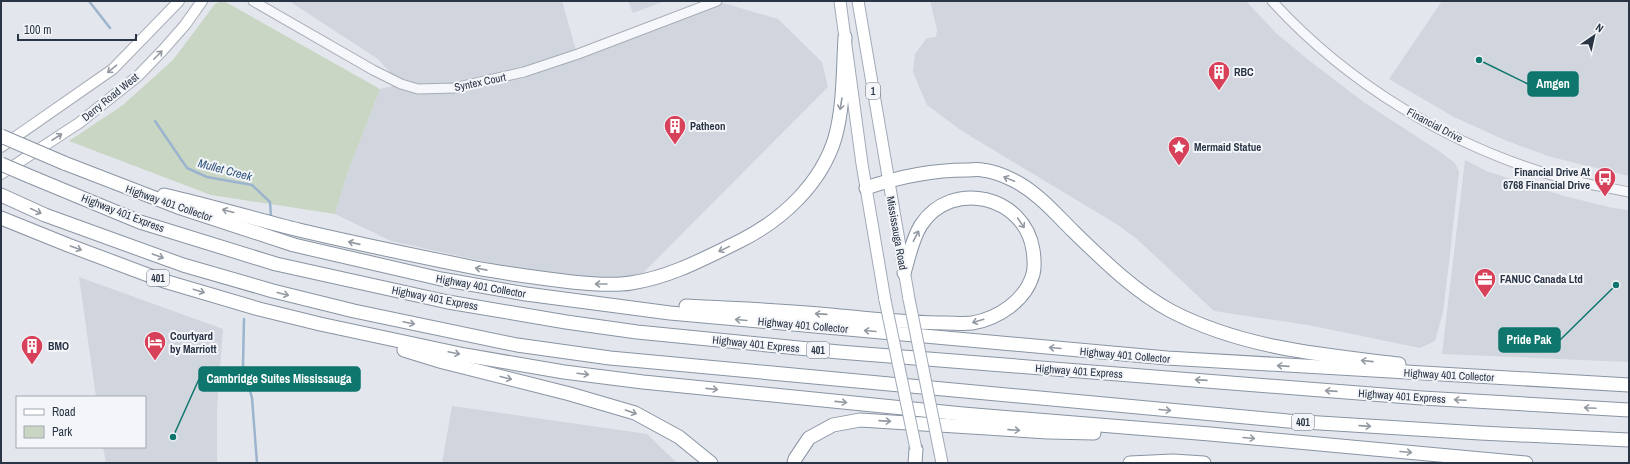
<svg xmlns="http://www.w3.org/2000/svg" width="1630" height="464" font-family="'Archivo Narrow',sans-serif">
<rect width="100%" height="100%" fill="#e3e6ec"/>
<g fill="#d0d5de">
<polygon points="289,1 562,1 577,54 716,1 778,19 822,62 828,87 631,285 600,287 391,241 335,214 347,174 380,89 400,84 378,59"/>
<polygon points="628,1 665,1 633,13"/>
<polygon points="930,1 1246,1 1276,33 1311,62 1365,103 1439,151 1455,163 1459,172 1450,254 1443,312 1435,341 1420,348 1308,325 1214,311 1137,239 1118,225 962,131 927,105 913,72 915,54 927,38 936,37 937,29"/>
<polygon points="1442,1 1629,1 1629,176 1551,157 1507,141 1454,117 1389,79"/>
<polygon points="1465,160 1486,171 1564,196 1613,208 1629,210 1629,362 1442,354"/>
<polygon points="79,277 223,329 217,408 217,463 106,463 103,447 145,447 145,397 96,397"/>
<polygon points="452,406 647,434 677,463 442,463"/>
</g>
<polygon fill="#c8d6c3" points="221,1 224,1 380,89 347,174 335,214 211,195 69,141 123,105 173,60 215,4"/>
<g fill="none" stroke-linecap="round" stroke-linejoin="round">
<g stroke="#9cb4ce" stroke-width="2.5">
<polyline points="89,1 110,28"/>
<polyline points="155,121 187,168 207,177 252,185 270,202 271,217"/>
<polyline points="244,319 243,365 252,398 257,463"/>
</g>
<g stroke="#a7adb7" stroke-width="11">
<g id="tertiary">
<polyline points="253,1 373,70 401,84 418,89 454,88 524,72 578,54 717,1"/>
<path d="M 1272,1 C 1347,83 1448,145 1555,176 C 1579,183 1604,187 1629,192"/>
</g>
</g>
<g stroke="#a7adb7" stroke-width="12">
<g id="secondary">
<polyline points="1,147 113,69 179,1"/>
<polyline points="1,174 79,123 138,76 163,50 185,25 202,1"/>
</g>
</g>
<g stroke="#a1aab8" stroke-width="13">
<g id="primary">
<polyline points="840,1 862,164 885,300"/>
<polyline points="858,1 909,299"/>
<polyline points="940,453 942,463"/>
</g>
</g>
<g stroke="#8994a3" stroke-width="15">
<g id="motorway">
<polyline points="64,163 178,207 294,245 441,279 526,294 670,313 1167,358 1629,385"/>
<polyline points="29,176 140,222 276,264 448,302 566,322 637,332 839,352 1422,398 1629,410"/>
<path d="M 866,188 C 898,177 933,170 967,170 C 972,170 977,169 982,170 C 992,171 1005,176 1013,180 C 1037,192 1055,213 1073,231 C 1103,260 1134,291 1171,311 C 1242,348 1322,355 1399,364"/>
<polyline points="1,195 45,215 183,265 273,291 354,311 517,345 610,358 1288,421 1480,433 1629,440"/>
<path d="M 164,195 C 209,205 254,219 299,230 C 358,244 417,256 476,268 C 508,274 540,278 572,282 C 591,284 612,286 631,283 C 671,277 705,258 740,241 C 782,220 821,184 835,138 C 844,106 843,70 845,37"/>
<polyline points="1,218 68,245 164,281 259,309 320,324 465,355 564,372 643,382 963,414 1210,434 1526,463"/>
<path d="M 686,306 C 737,309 789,310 840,316 C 875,319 910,323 945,323 C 954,323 964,324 972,323 C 998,319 1026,300 1033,274 C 1035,267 1034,257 1033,250 C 1025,196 952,178 921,225 C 912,239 909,257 904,273"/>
<polyline points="404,350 443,362 570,394 635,413 679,437 711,463"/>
<polyline points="794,463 795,459 809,438 833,425 860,420 1048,432 1094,433"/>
<polyline points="915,463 916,449"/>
<polyline points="1130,463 1173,461 1204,463"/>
</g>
</g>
<use href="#tertiary" stroke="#f6f7fa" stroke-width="9"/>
<use href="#secondary" stroke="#fff" stroke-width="10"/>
<use href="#primary" stroke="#fff" stroke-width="11"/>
<use href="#motorway" stroke="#fff" stroke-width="13"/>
<g stroke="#a1aab8" stroke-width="13" stroke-linecap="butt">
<g id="primary-bridge">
<polyline points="909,299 940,453"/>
<polyline points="885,300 916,449"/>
</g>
</g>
<g stroke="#8994a3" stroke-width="15" stroke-linecap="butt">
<g id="motorway-bridge">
<polyline points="1,136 64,163"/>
<polyline points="1,164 29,176"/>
</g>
</g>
<use href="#primary-bridge" stroke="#fff" stroke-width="11"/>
<use href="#motorway-bridge" stroke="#fff" stroke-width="13"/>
</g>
<defs><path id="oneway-shaft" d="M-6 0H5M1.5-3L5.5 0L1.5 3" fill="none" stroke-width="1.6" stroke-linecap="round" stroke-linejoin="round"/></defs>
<g stroke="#949aa2">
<use href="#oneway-shaft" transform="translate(158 55) rotate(-45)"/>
<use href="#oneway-shaft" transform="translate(112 69) rotate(140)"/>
<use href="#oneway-shaft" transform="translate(841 104) rotate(99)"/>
<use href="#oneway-shaft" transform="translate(57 137) rotate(-33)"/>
<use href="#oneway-shaft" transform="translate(1009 179) rotate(-158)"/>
<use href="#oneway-shaft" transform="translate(36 211) rotate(25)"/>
<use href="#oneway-shaft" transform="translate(228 211) rotate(-165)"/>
<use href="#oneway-shaft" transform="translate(1021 223) rotate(56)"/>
<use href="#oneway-shaft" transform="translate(916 236) rotate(-63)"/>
<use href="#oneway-shaft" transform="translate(354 243) rotate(-167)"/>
<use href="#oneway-shaft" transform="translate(76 248) rotate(20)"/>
<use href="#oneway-shaft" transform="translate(724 249) rotate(154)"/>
<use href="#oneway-shaft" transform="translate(158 256) rotate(20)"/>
<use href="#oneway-shaft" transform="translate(481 269) rotate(-169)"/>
<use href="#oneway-shaft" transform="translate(601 284) rotate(180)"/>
<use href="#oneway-shaft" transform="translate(199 291) rotate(17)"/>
<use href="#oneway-shaft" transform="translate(283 294) rotate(14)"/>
<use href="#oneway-shaft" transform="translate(821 314) rotate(-176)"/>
<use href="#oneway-shaft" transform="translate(741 320) rotate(-175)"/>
<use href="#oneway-shaft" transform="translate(978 321) rotate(163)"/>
<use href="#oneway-shaft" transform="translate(409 323) rotate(12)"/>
<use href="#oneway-shaft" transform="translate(870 331) rotate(-175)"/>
<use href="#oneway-shaft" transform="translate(1055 348) rotate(-175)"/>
<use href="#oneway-shaft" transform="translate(454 353) rotate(12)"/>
<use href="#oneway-shaft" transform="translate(1367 361) rotate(-174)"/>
<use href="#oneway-shaft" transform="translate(1283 366) rotate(-176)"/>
<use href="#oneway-shaft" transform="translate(583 374) rotate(7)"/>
<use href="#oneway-shaft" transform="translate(506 378) rotate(14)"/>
<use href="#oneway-shaft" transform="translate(1201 380) rotate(-176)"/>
<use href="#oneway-shaft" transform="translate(712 389) rotate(6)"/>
<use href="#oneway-shaft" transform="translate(1331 391) rotate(-176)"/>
<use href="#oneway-shaft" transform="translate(1460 400) rotate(-177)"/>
<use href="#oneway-shaft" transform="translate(841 402) rotate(6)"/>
<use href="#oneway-shaft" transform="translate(1590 408) rotate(-177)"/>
<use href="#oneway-shaft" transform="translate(1165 410) rotate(5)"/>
<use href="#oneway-shaft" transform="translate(631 412) rotate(19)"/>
<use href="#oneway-shaft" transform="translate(885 421) rotate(4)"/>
<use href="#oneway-shaft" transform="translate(1365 426) rotate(4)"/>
<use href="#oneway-shaft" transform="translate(1014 430) rotate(4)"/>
<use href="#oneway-shaft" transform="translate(1249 438) rotate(5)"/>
<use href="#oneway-shaft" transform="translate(1406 452) rotate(5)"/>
</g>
<defs>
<g id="building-pin" transform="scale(1.15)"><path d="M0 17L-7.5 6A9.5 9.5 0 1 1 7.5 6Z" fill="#d74159" stroke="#f3f5f9"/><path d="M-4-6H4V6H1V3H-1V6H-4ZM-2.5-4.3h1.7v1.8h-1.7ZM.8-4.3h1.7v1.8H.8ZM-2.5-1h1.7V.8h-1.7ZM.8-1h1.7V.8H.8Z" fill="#fff"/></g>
<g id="sight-pin" transform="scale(1.15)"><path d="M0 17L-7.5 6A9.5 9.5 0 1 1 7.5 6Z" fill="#d74159" stroke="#f3f5f9"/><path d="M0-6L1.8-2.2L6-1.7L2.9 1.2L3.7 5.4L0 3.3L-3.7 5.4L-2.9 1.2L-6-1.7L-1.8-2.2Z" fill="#fff"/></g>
<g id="bus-pin" transform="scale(1.15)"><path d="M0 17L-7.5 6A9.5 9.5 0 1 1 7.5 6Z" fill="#d74159" stroke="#f3f5f9"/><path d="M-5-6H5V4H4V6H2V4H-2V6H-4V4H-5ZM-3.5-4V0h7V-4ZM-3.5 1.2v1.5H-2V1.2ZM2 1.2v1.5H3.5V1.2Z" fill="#fff"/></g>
<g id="office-pin" transform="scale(1.15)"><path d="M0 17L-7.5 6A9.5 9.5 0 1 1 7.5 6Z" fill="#d74159" stroke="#f3f5f9"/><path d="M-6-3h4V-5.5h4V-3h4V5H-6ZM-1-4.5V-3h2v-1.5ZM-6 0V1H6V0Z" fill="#fff"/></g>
<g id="hotel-pin" transform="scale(1.15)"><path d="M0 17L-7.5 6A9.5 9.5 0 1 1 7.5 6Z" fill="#d74159" stroke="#f3f5f9"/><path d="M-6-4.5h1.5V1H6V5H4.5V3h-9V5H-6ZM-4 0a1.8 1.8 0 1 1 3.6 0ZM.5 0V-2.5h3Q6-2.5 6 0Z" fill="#fff"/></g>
</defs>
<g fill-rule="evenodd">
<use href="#building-pin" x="1219" y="72"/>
<use href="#building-pin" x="675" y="126"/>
<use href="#sight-pin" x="1179" y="147"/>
<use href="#bus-pin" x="1605" y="178"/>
<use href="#office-pin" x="1485" y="279"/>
<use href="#hotel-pin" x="155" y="342"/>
<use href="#building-pin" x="32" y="346"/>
</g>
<g text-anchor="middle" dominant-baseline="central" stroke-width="4" stroke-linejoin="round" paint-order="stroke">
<g fill="#f3f5f9" stroke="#666e7b" stroke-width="1">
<rect x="866" y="83" width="14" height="16" rx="3"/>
<rect x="147" y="270" width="22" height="16" rx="3"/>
<rect x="807" y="342" width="22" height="16" rx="3"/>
<rect x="1292" y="414" width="22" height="16" rx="3"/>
</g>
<g font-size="10" font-weight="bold" fill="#293445">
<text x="873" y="91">1</text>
<text x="158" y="278">401</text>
<text x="818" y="350">401</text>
<text x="1303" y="422">401</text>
</g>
<g font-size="11" font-weight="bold" fill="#293445" stroke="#f3f5f9" text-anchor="start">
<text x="1234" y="72">RBC</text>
<text x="690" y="126">Patheon</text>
<text x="1194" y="147">Mermaid Statue</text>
<text x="1590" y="172" text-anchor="end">Financial Drive At<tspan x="1590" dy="13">6768 Financial Drive</tspan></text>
<text x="1500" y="279">FANUC Canada Ltd</text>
<text x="170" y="336">Courtyard<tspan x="170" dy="13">by Marriott</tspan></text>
<text x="48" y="346">BMO</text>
</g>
<g font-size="11" fill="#293445" stroke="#f3f5f9">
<text transform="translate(480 82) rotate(-12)">Syntex Court</text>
<text transform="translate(110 97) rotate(-39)">Derry Road West</text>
<text transform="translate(1435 125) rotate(28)">Financial Drive</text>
<text transform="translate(169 203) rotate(19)">Highway 401 Collector</text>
<text transform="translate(123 213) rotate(21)">Highway 401 Express</text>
<text transform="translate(897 233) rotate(80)">Mississauga Road</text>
<text transform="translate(481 286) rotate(10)">Highway 401 Collector</text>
<text transform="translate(435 298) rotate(11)">Highway 401 Express</text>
<text transform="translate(803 325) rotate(5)">Highway 401 Collector</text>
<text transform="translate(756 344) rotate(6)">Highway 401 Express</text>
<text transform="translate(1125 355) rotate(5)">Highway 401 Collector</text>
<text transform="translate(1079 371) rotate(4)">Highway 401 Express</text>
<text transform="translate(1449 375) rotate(3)">Highway 401 Collector</text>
<text transform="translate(1402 396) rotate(4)">Highway 401 Express</text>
</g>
<g font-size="12" font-style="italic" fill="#30537c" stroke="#f3f5f9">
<text transform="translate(225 170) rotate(15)">Mullet Creek</text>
</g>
</g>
<path fill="none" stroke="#0f766e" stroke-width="1.5" d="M1479 60L1528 84M1616 285L1560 340M173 437L199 379"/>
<g fill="#0f766e" stroke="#f3f5f9" stroke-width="1.5">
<circle cx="1479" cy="60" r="4"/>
<circle cx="1616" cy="285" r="4"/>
<circle cx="173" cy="437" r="4"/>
</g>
<g fill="#0f766e" stroke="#0f766e" stroke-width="1.5">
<rect x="1528" y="72" width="50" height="24" rx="4"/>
<rect x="1499" y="328" width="61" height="24" rx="4"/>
<rect x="199" y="367" width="161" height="24" rx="4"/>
</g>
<g font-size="12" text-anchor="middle" font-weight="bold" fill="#fff">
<text x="1553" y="88">Amgen</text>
<text x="1529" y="344">Pride Pak</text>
<text x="279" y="383">Cambridge Suites Mississauga</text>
</g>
<rect width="1630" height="464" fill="none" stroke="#293445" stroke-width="4"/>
<rect x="16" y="396" width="130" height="52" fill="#f3f5f9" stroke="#a2a8b1"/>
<rect x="24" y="409" width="20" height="6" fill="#ffffff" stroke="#a2a8b1"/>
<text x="52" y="416" font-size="12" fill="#293445">Road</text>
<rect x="24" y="426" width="20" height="12" fill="#c8d6c3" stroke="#a2a8b1"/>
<text x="52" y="436" font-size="12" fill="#293445">Park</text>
<g transform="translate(1594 36) rotate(34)" stroke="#f3f5f9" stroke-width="3" paint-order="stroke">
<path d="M0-3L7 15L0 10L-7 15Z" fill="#293445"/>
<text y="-6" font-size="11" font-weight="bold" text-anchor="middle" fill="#293445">N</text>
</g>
<path d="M18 34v6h118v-6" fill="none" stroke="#293445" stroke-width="2"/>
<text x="24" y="34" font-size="12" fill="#293445" stroke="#f3f5f9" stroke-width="3" paint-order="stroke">100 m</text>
</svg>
